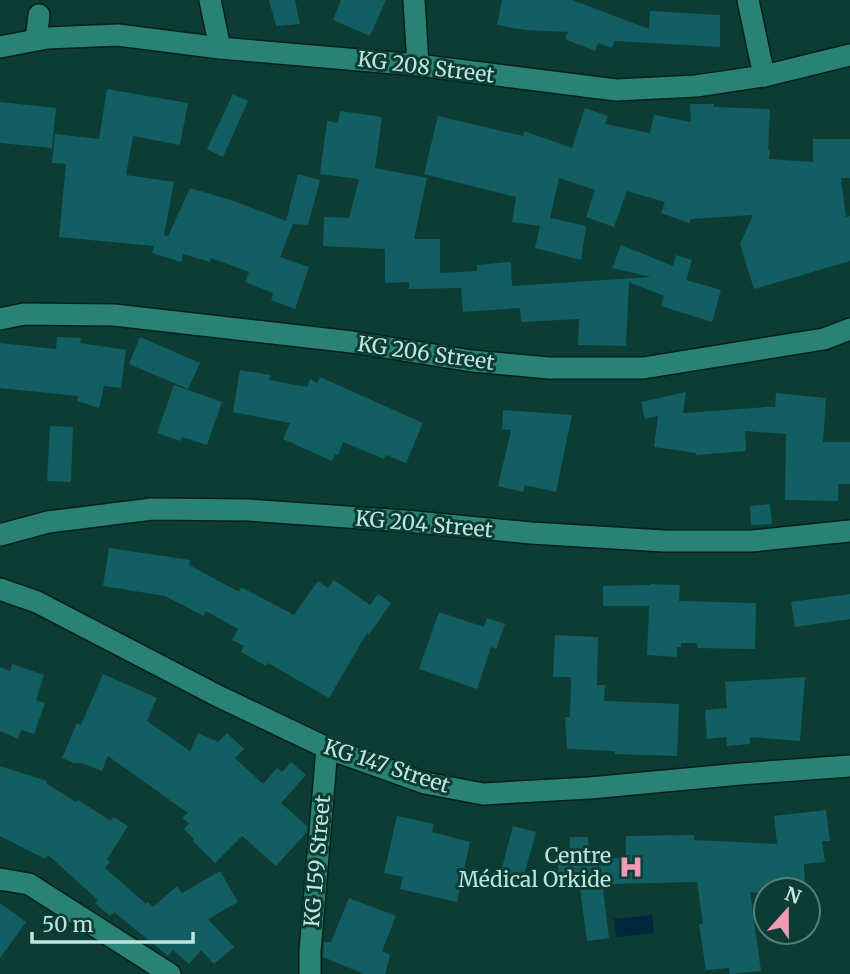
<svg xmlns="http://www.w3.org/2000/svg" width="850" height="974" font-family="Merriweather,serif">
<rect width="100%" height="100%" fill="#0c3c34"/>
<polygon fill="#00263d" points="652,915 654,933 616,937 614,919"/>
<g fill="#135e62">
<polygon points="269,0 295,0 300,24 276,26"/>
<polygon points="341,0 386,0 370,36 333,20"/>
<polygon points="502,0 572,0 649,29 650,11 720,15 720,47 615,41 612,48 598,43 595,51 565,39 568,32 526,30 497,25"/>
<polygon points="107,89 188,103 180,145 133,136 126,175 174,182 164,235 168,236 190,188 231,200 286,221 298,174 320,180 308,225 293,224 280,257 309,267 295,309 271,300 273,293 245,282 249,272 211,258 210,262 183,254 181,262 152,253 154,246 59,237 66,164 52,163 55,134 99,139"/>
<polygon points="233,94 248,101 223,157 207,149"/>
<polygon points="0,102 56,108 52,148 0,143"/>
<polygon points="690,104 714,104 714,107 770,109 768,150 770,150 769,159 813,162 813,139 850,139 850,178 841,178 846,217 850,216 850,261 754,289 740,244 753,215 691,219 689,223 661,213 665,202 627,191 614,227 586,217 595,190 559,178 550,218 586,226 581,260 535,248 540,226 512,222 516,197 424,174 438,116 523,136 524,131 572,148 585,108 608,116 605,124 650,133 654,115 691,122"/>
<polygon points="340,111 382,117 375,168 427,178 414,239 440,239 440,273 477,271 477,265 511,262 512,286 651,277 612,268 621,245 673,266 676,255 692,260 686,280 721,290 712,322 661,306 664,296 629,282 626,346 578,345 579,319 521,322 520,308 463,312 461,288 409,289 409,282 385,283 385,249 323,246 324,217 349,218 359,179 320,174 327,121 338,123"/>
<polygon points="57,337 81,338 80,343 126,350 121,388 104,386 99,408 77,401 78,396 0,388 0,343 56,349"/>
<polygon points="140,337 200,363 188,389 129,364"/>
<polygon points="240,370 270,375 269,380 307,387 310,379 317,383 320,377 423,423 406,463 386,455 384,459 343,442 338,455 335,454 332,461 283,439 290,423 233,412"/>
<polygon points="174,385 222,402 207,445 182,437 180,441 157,433"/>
<polygon points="686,392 683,413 766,407 775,407 776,393 826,398 823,442 850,442 850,484 838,484 838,501 785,500 786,434 745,431 746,451 696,455 696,453 654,447 658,416 645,419 641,402"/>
<polygon points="503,410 572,415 556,492 525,485 523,492 498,486 511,430 502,429"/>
<polygon points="50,426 73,427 71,482 47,481"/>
<polygon points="770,504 772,524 751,525 750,506"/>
<polygon points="109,548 190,560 189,565 239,592 241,587 294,615 318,581 328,588 334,580 370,605 378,594 391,603 369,635 367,633 329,698 268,663 266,666 241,652 244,646 232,640 238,629 206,611 204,616 165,596 103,586"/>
<polygon points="650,584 680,585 679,601 756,603 755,649 698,648 697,643 681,643 681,647 677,647 677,657 647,655 649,606 603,606 603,586 650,585"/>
<polygon points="850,594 850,619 795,627 791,602"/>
<polygon points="439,612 484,627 487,618 505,624 496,649 491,647 477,689 419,669"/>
<polygon points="555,635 598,637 597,685 605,685 604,701 679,704 677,756 615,754 615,751 567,749 565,717 570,717 571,677 553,677"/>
<polygon points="12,664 44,675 36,700 45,703 34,734 21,730 18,739 0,731 0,667 10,671"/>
<polygon points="103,674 157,698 147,721 190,751 198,733 218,742 227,733 244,749 235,758 263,784 277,768 282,772 291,762 306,775 281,803 307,826 307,832 276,866 242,836 215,863 193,841 194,839 184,829 189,823 182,818 188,813 108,756 102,771 82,763 74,763 62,758 77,723 81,725"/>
<polygon points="805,677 800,741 750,737 750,744 727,746 726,737 707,739 705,710 727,708 725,682"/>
<polygon points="0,766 47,781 46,783 76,802 78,800 111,821 113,817 128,826 107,859 110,862 105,868 146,904 148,902 153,907 177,886 182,893 220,871 238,902 208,919 234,947 214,964 201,950 189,964 173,950 168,956 114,912 110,916 95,903 98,900 48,855 45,859 0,836"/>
<polygon points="826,810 830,841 822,841 825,862 804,864 805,890 760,890 760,893 750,892 761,971 730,974 729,968 706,970 699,924 703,924 697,882 611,884 611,889 603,889 609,938 587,941 579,882 558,882 558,859 570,859 570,837 588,837 589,859 626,858 626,836 694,835 694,840 777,844 774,816"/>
<polygon points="397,816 434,824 432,832 470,842 457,902 400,889 403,877 384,873"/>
<polygon points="513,826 536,832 521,886 499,880"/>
<polygon points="349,898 396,916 382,951 390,955 385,974 364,974 323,957 324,942 331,942"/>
<polygon points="0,903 26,922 0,958"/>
</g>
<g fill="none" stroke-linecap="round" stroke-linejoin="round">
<g stroke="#05201c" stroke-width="24">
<g id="minor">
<polyline points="210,0 220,48"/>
<polyline points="414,0 418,65"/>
<polyline points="748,0 764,76"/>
<polyline points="36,40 39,15"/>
<polyline points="0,47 47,38 118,35 220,48 418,65 616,90 696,86 764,76 850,55"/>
<polyline points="0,319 24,314 114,315 352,342 472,361 549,368 643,368 824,339 850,329"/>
<polyline points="0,535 48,522 152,509 248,510 405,521 531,533 664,541 752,541 850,531"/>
<polyline points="0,589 37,602 218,696 327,748 425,783 483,794 590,788 740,774 850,766"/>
<polyline points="0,879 29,884 170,974"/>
<polyline points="310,974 310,951 327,748"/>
</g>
</g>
<use href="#minor" stroke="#298274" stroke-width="21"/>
</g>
<defs>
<g id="hospital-bare" transform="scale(1.89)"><path d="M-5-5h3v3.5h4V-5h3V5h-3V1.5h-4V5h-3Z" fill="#f09ab4" stroke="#0c3c34" stroke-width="2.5" paint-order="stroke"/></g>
</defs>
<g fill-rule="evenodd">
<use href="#hospital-bare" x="631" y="867"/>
</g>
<g text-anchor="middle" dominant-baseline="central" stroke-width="6" stroke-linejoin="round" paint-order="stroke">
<g font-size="21" fill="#bee5dc" stroke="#0c3c34">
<text transform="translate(426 67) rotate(7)">KG 208 Street</text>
<text transform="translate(426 353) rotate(8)">KG 206 Street</text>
<text transform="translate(424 524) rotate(5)">KG 204 Street</text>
<text transform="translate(387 766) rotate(18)">KG 147 Street</text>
<text transform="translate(317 861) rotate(-85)">KG 159 Street</text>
</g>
<g font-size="21" fill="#bee5dc" stroke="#0c3c34" text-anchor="end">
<text x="611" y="855">Centre<tspan x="611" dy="24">Médical Orkide</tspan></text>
</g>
</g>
<g transform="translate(787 911) rotate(21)"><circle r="33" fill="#0c3c34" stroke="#538077" stroke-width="2"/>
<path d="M0-5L12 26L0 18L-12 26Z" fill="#f09ab4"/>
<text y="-10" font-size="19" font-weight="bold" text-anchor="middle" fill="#bee5dc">N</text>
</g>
<path d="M32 932v10h161v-10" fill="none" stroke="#bee5dc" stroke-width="3.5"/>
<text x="42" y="932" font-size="21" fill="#bee5dc" stroke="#0c3c34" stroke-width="5" paint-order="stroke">50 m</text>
</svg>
